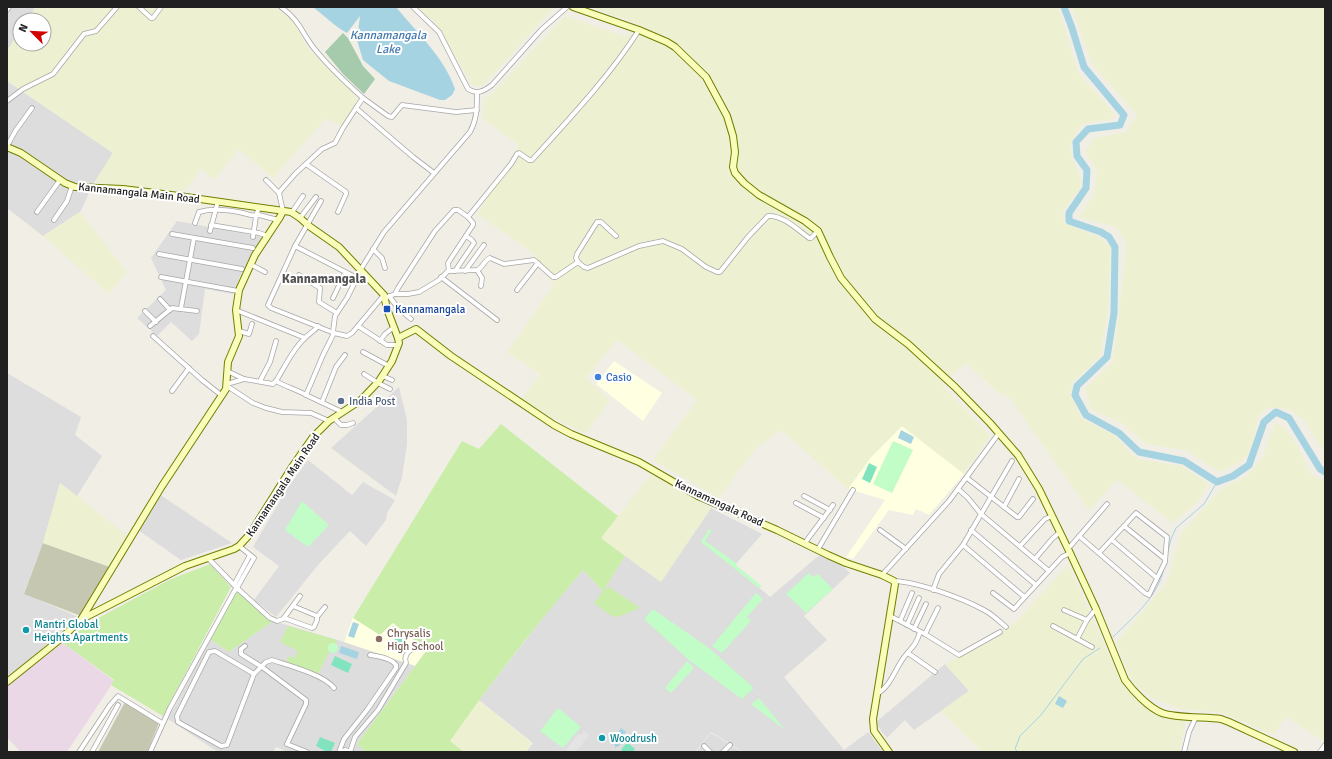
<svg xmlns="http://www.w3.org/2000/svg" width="1332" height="759" font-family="Signika,sans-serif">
<rect width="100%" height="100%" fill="#f1eee6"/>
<g fill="#dedddd">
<polygon points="7,7 35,8 27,20 20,20 20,31 7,51"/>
<polygon points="7,81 113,153 94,183 80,212 43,236 7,208"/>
<polygon points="177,221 263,237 239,278 233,294 205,289 199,334 192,341 171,322 157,336 137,318 166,290 151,258"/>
<polygon points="7,373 81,417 75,435 102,456 77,496 60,483 43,543 24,593 78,617 17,670 7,676"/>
<polygon points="399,387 407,420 407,444 402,477 396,496 331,448"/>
<polygon points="308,460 352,495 363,482 395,500 387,513 386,520 366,546 350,531 318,565 276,617 254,600 279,566 253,547 288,487"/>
<polygon points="159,494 232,543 181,560 138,530"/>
<polygon points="711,508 762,534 734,566 770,597 817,557 829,553 850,573 804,616 827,640 784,677 844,750 868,732 883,752 743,752 711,732 695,752 526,752 533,743 479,700 552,606 583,570 603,591 625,556 661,582"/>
<polygon points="353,618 379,635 427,650 357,744 366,752 288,752 276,747 273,752 218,752 168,719 210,639 229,652 273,621 344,642"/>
<polygon points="945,664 969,691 914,730 905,720 887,738 875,723"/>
<polygon points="711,733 742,752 696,752"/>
</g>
<polygon fill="#ebd8e7" points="63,643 114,681 67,752 21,752 7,738 7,685"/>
<g fill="#ffffe2">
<polygon points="614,361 662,393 643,421 596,384"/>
<polygon points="902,426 964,474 929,515 916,509 913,515 889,510 853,559 846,557 885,500 848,489 871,457"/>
<polygon points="353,617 393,623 427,650 415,666 344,642"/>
</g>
<g fill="#c6c7b1">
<polygon points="43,543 110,567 81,616 24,594"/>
<polygon points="125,702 159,723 147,752 98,752"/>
</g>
<g fill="#eef1d1">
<polygon points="34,7 275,7 294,22 307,47 359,99 341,126 326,118 273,178 239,149 214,180 201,169 184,192 94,183 113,153 7,81 7,51 20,31 20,44 44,44 44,20 27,20 35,8"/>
<polygon points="417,7 554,7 483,86 473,86 434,22"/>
<polygon points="590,7 1058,7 1078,73 1114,113 1112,119 1082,124 1071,142 1071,155 1079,174 1081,187 1063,211 1064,223 1099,237 1110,247 1108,311 1100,357 1073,382 1070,393 1082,419 1111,433 1137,459 1182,466 1208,484 1199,501 1173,523 1117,480 1089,510 1009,397 995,390 966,363 941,384 990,436 964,474 902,426 871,457 848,489 781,430 754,450 719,498 653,460 697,400 617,340 586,378 610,400 586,434 552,418 522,399 540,374 507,352 554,285 533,253 477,214 519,145 482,118 484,99 494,92 565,16 627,37 639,24"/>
<polygon points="1072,7 1325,7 1325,456 1306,422 1291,410 1268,407 1259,416 1249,453 1240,462 1220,472 1185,450 1146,444 1122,423 1091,409 1085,388 1113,363 1127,244 1116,227 1079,217 1094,195 1097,170 1085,152 1095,138 1126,132 1137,115 1092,64"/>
<polygon points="80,212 127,272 109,294 43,236"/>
<polygon points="1275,423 1285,428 1298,447 1311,475 1325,481 1325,742 1286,717 1273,735 1223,713 1181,709 1152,698 1133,683 1116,643 1167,582 1181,534 1221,489 1246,477 1263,457"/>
<polygon points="651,474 711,508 661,582 601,538"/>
<polygon points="60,483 127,535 110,567 43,543"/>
<polygon points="1068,565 1123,685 1148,708 1161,717 1186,720 1179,752 982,752 941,711 969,691 945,664 994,638 1017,621"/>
<polygon points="478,700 532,743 526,752 464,752 450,741"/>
</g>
<g fill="#cbedaa">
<path d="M 501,424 L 618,516 L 601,538 L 625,556 L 605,588 L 605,590 L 609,587 L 640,608 C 612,618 620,623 594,603 L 603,591 L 583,570 C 536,625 491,682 450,741 L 464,752 L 366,752 L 357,744 L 427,650 L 393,623 L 380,635 L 353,618 L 462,441 L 479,449 Z"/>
<polygon points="210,564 231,587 163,716 111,685 114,680 63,643 89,623 169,580"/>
<polygon points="237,591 273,621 229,652 210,639"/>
<polygon points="288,626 337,640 336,644 333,643 329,645 329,652 318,674 286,662 289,656 295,658 298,651 280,642"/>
</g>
<polygon fill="#a6cbac" points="343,33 348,38 363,66 375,79 364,94 343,74 325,52"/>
<g fill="#c2fcc7">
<polygon points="893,441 913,450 892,493 873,484"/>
<polygon points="302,501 329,525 308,547 285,530"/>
<polygon points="709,529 712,530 705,541 736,563 737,566 762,586 759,588 701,542"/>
<polygon points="809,573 813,577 818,574 833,589 806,613 786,594"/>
<polygon points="756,593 763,599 747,617 751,621 722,653 712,646"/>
<polygon points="653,609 709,648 754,688 742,699 690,661 644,619"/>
<circle cx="333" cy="648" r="5"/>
<polygon points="687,661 694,668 671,693 665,688"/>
<polygon points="759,698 785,730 751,704"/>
<polygon points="558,708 581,727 563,748 540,731"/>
</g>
<g fill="#81e4bf">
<polygon points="869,463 877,467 870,483 862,479"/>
<polygon points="393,626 407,636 401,644 387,634"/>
<polygon points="335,656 352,664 348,673 331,665"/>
<polygon points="320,737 335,743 331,752 327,752 316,746"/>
<polygon points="627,742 635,749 633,752 624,752 621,750"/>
</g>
<polygon fill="#e4e4e4" points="584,731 589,735 576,752 568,752 566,750 578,734 581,735"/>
<g fill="#a5d3e1">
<path d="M 313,7 L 396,7 C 417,33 444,57 455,89 L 452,95 L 445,100 L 440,100 L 389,81 L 363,60 L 357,40 L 360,16 L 347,33 C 334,26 325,16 313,7 Z"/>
<polygon points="901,430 914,437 911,444 898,438"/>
<polygon points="353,622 359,624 354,638 348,636"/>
<polygon points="341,646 359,652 357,659 339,653"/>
<polygon points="1059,696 1067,701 1063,708 1055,704"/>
<polygon points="621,728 626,732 620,739 620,745 615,748 614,739"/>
</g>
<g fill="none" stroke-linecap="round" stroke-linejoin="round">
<g stroke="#a5d3e1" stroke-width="1">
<polyline points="1168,551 1171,539 1176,528 1204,504 1217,482"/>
<path d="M 1113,637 C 1134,616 1158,597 1164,568"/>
<polyline points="1018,752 1015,749 1020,736 1041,715 1083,659 1100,648"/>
</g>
<polyline stroke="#a5d3e1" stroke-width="7" points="1064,7 1072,28 1084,67 1124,115 1120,125 1088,129 1076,142 1077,156 1087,170 1086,188 1069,213 1069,221 1101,232 1109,237 1115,247 1114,313 1107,357 1077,386 1075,395 1086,415 1119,433 1139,452 1184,461 1217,482 1233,476 1249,465 1264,422 1276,412 1289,418 1320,469 1325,472"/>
<g stroke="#a7a7a7" stroke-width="5.5">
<g id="street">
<polyline points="139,7 151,18 153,18 161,7"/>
<path d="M 281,7 C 299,20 301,31 313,47 C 328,66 345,82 363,98 L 356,108 L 413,157 L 434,173"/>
<path d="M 413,7 L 439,32 L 468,89 C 477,95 484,91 492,85 L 541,30 L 567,7"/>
<polyline points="7,10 9,7"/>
<polyline points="363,98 388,116 392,117 402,105 456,112 477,110"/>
<polyline points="7,101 23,89 53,74 84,34 96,31 117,7"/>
<polyline points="7,146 16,130 32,108"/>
<polyline points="306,164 346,192 346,194 338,212"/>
<polyline points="266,180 279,193"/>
<polyline points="321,201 295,246 268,305 271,308 334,333 347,336 352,333 384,295"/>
<polyline points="283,211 279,193 281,190 296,173 322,149 335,143 343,128 356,108"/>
<polyline points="37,212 60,180"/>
<polyline points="292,212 303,196"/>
<polyline points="300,218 316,197"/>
<polyline points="54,220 67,201 72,186"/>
<path d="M 195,223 L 199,212 C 213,208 229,210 243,213 C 248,214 253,217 259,215 L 278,220"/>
<polyline points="211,225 259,233 268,236"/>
<polyline points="210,231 218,201"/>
<polyline points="172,234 253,248"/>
<polyline points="253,237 256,216 259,207"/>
<polyline points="295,246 357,278 366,277"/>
<polyline points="373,249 382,258 385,268"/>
<polyline points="159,254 242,269"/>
<polyline points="578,262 576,258 577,254 597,222 601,222 616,236"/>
<polyline points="250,264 265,272"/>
<path d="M 361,269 L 384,232 L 470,132 C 477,119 477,108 477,93"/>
<polyline points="477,270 482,278 481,286"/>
<polyline points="449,271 448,263 473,225 473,223 468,217"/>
<polyline points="455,271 474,243 472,240 466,236"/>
<polyline points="465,271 484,245"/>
<polyline points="299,275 320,288 319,302 337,313"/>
<polyline points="161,277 238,291"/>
<polyline points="441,277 497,320"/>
<polyline points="517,290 538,263"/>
<path d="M 395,294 L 398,288 L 435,231 L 454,210 L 458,210 L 468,217 L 511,164 L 517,154 L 519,153 L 529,160 L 532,160 C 570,118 609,77 639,30"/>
<polyline points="389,296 398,308 411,319"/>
<polyline points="333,298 345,273"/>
<path d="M 385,298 L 395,294 L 408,294 L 419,292 L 439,280 L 448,271 L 477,270 C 483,268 484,260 490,258 L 504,264 L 534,260 L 553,277 L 556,277 L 578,262 L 584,267 L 588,268 L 639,246 L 663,241 L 682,249 L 706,267 L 717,272 L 720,272 L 748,237 L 768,216 C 783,215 798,230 809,238 L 811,238 L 818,231"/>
<polyline points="160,299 170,310"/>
<polyline points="181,308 194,238"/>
<polyline points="236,310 305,338"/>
<polyline points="145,311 156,322"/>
<polyline points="150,326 172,308 197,311"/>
<polyline points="358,326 387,345 398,345"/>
<polyline points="239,331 249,334 252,324"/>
<polyline points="333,332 335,316 347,298 357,278"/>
<polyline points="334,333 323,355 306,395 342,412"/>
<polyline points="153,336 202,380 221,395"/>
<polyline points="380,341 385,334 394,327"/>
<polyline points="363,352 389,366"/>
<path d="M 227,371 L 244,379 L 273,384 L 276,381 C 285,367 292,350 304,339 C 308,334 314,332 318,326"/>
<polyline points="364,374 378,383 390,389"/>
<polyline points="383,376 392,380"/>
<polyline points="260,381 270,362 276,341"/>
<path d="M 276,381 C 286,387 296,389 306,395"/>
<polyline points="227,384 244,379"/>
<polyline points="227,386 253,403 266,408 282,412 311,413 329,421"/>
<polyline points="172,391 189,368"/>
<polyline points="322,402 336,367 345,355"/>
<polyline points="334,418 341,425 347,425 353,423"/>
<polyline points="967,478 1017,517 1019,517 1033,499"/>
<polyline points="958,489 968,498 981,514 1049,571"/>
<polyline points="804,496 830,510"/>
<polyline points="796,503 824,518"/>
<polyline points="1004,507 1019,479"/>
<polyline points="1124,526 1165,559"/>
<polyline points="880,530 906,549"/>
<polyline points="971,530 1036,585"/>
<polyline points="1079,536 1145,593 1149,595 1165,562 1167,537 1136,513 1099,553"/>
<polyline points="1112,540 1157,578"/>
<path d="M 805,543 C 814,530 824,518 833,505"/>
<polyline points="963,545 1022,595 1025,597 1062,557 1070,553"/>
<polyline points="1020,546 1045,519 1052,516"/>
<polyline points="818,549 853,490"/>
<polyline points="1068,549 1107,504"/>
<polyline points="208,558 238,589"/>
<polyline points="1035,559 1052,539 1060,532"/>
<polyline points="882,575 949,501 999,433"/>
<path d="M 894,581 C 918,582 962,598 984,610 C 992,614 999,621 1006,627"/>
<polyline points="234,585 250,555"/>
<polyline points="237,588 254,558 239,546"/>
<polyline points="933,590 939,574 963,545 1012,461"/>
<polyline points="993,593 1014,609 1025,597"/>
<polyline points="1064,610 1087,620"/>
<polyline points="890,616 925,634 959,655 1000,632"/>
<polyline points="317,617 325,607"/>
<polyline points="284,618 312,628 314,627 317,620 317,616 293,606"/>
<polyline points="900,621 912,593"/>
<polyline points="907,625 919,598"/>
<polyline points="1053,626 1092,647"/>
<polyline points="914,629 926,604"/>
<polyline points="925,634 938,608"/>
<polyline points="1077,639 1087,620 1096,609"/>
<polyline points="245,646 241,649 241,654 262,667 306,700 306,704 287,744 307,752"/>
<polyline points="908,653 935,672"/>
<path d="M 254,674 L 227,745 L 221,746 L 178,722 L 177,716 L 209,652 L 215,651 L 254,674 L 266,662 L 272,660 C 287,665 325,675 334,688"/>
<path d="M 877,694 C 892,685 895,668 905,656 C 913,646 916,645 920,632"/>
<polyline points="704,746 710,752"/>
<polyline points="79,752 110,705 118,696 162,723"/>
<polyline points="92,752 118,705"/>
<polyline points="150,752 170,708 235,590 238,589 270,618 277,621 283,619 300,596"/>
<path d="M 339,752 L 344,739 L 367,710 L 396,668 L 396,665 C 391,658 378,656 370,655"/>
<polyline points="341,752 345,750 351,752"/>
<path d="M 350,752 L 355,737 L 378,710 L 406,663 C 404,657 406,653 411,650"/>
<polyline points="723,752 730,745"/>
<polyline points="1184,752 1189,732 1196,717"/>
<polyline points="1320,752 1325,745"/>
</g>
</g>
<g stroke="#707f00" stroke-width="8">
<g id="secondary">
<path d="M 573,7 L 639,30 L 667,42 L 675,47 L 706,77 L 727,116 L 733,136 L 735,152 L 733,167 L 735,173 L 744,183 L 759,195 L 805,221 L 818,231 L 830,257 L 841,278 L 875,319 L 908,344 L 955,387 L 990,423 L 1018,455 L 1039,489 L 1070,553 L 1096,609 L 1125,680 C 1133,691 1149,708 1162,713 C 1175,718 1205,717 1221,719 L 1229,722 L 1294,752"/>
<polyline points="7,147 21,153 65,183 75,187 123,189 179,196 291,212 300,218 309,226 339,247 384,295 387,309 398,338 399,343 392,361 379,381 361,400 329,421 313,437 292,467 250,534 239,546 234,549 185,566 82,619 58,641 7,682"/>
<polyline points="398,338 416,329 451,356 554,425 571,434 639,462 698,496 777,530 828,555 846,563 882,575 894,581 895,584 873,719 874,731 889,752"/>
<polyline points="82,618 162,486 226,389 228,362 239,336 236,310 239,290 255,255 280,217 283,211"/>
</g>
</g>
<use href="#street" stroke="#fff" stroke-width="4"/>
<use href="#secondary" stroke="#f9fdb9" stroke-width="6"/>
</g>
<rect fill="#1a4fb4" stroke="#fff" stroke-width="1.5" x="383" y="305" width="8" height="8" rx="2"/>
<circle fill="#3f7fe0" stroke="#fff" stroke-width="1.5" cx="598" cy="377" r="4"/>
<circle fill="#5c6f8a" stroke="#fff" stroke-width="1.5" cx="341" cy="401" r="4"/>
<g fill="#0f9aa8" stroke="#fff" stroke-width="1.5">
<circle cx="26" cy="630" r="4"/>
<circle cx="602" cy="738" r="4"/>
</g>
<circle fill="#8d6e63" stroke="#fff" stroke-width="1.5" cx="379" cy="639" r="4"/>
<g text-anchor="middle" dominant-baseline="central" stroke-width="4" stroke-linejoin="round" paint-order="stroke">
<g font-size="11" fill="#202020" stroke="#fff">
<text transform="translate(139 193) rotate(6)">Kannamangala Main Road</text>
<text transform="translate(283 485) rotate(-56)">Kannamangala Main Road</text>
<text transform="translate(719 503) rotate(25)">Kannamangala Road</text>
</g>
<g font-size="11" fill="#164399" stroke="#fff" text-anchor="start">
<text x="395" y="309">Kannamangala</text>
</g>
<g font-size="11" fill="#366cbe" stroke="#fff" text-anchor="start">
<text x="606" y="377">Casio</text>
</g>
<g font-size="11" fill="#4e5e75" stroke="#fff" text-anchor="start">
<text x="349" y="401">India Post</text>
</g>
<g font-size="11" fill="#0d838f" stroke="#fff" text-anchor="start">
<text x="34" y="624">Mantri Global<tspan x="34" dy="13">Heights Apartments</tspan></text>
<text x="610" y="738">Woodrush</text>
</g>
<g font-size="11" fill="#785e54" stroke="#fff" text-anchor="start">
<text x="387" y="633">Chrysalis<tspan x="387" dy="13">High School</tspan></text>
</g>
<g font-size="12" font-style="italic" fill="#4378ae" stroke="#fff">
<text x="388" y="35">Kannamangala<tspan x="388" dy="14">Lake</tspan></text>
</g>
<g font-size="13" font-weight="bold" fill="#535353" stroke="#fff">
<text x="324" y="279">Kannamangala</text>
</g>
</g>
<rect width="1332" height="759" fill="none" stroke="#202020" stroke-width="16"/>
<g transform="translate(32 32) rotate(294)"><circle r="19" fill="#ffffff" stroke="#a6a6a6"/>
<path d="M0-3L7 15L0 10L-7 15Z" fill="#d10200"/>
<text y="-6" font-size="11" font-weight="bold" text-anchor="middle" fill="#202020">N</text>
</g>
</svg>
